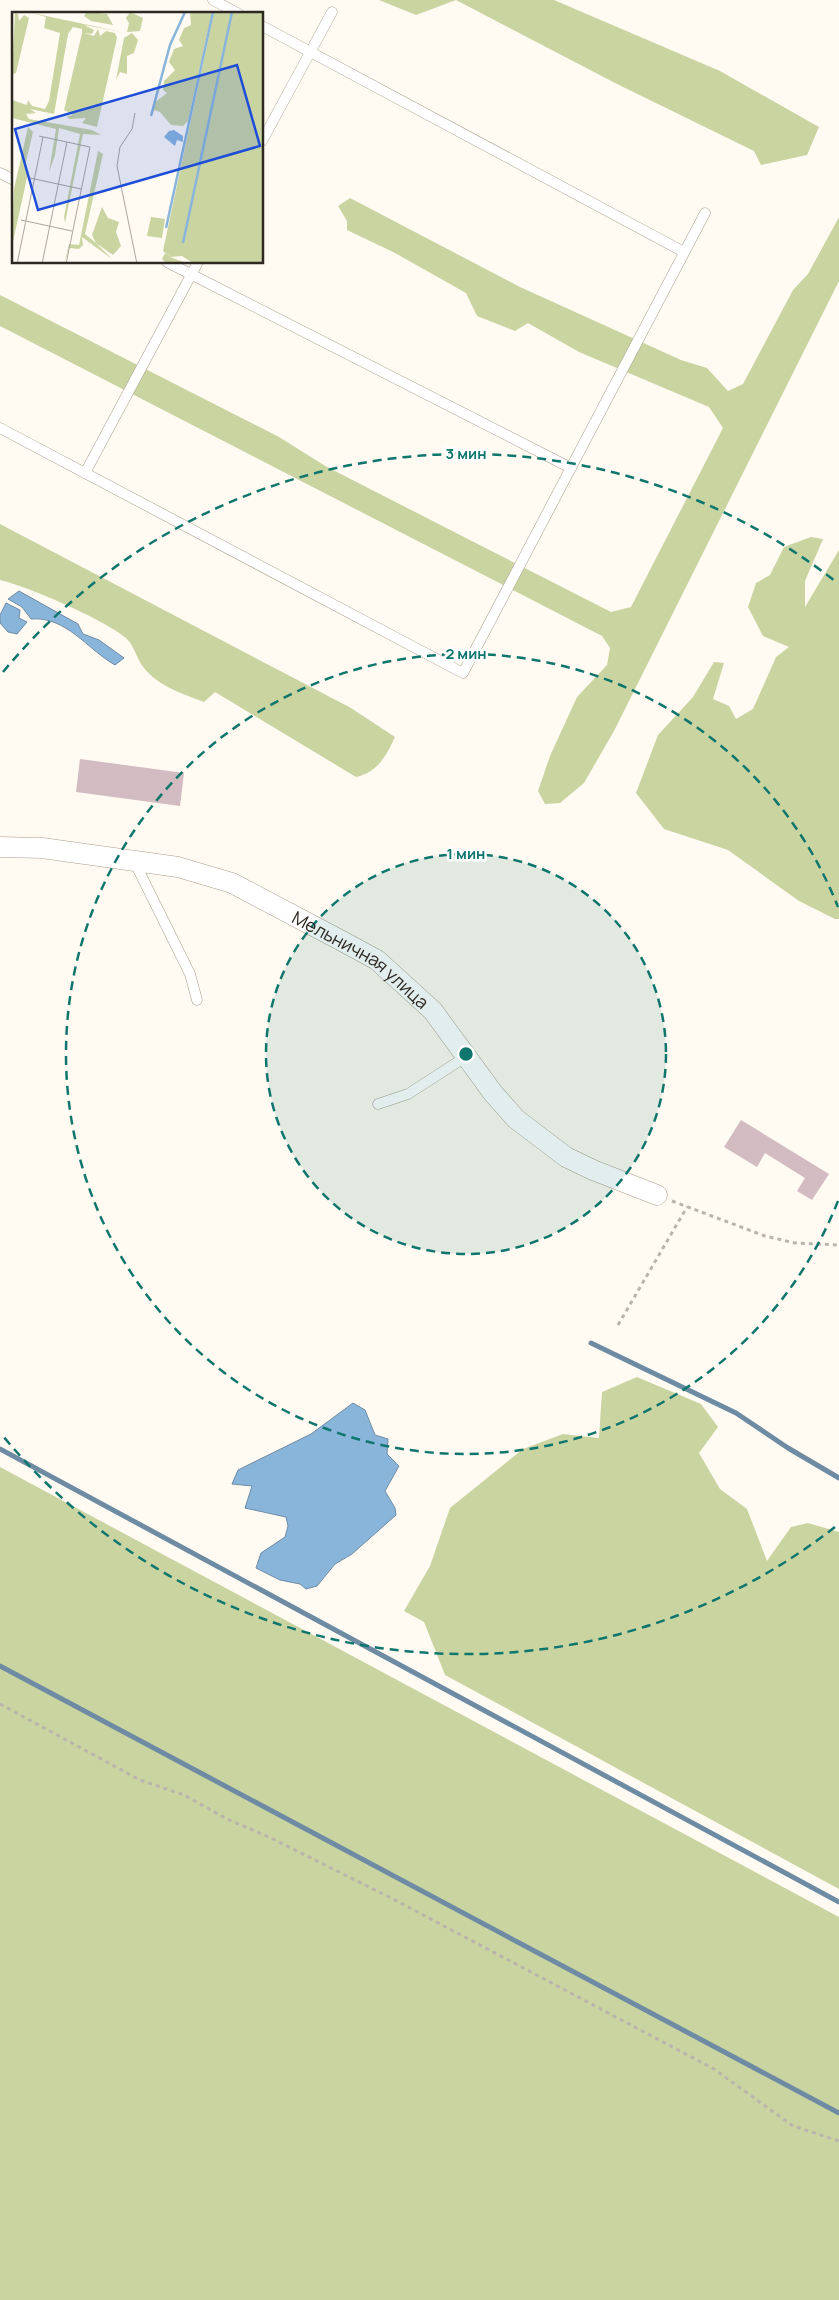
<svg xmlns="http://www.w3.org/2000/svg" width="839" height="2300" font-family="Manrope,sans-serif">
<rect width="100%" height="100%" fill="#fffaf2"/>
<g fill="#cad4a1">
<polygon points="379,0 554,0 720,71 819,127 807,155 761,165 754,151 617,84 456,0 416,15"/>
<polygon points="350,198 520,287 681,360 707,368 728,391 743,384 793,290 808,274 839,217 839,281 614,731 584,783 560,803 545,804 538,791 550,756 577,697 607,665 610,648 602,636 0,326 0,295 279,437 327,467 611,612 631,607 723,428 709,407 579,352 528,323 515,331 477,316 466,293 395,253 347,230 347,221 338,206"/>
<path d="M 0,524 L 351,708 L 395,737 C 386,756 378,772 356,777 L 215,692 L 204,702 C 183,694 158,686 144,668 C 137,660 134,645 126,638 C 103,619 29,587 0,580 Z"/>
<polygon points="811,537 823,539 805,581 805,607 839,550 839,919 835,919 799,901 728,850 664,829 636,793 658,735 693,697 714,662 724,663 713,699 729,706 736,719 753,709 776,657 789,647 763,636 748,607 756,583 770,575 784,547"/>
<polygon points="637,1377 701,1404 718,1427 699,1453 720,1489 747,1509 767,1561 791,1527 808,1523 839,1532 839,1889 445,1675 424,1622 404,1611 430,1566 450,1508 523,1449 563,1434 599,1438 602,1392"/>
<polygon points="0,1467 839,1917 839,2300 0,2300"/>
</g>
<g fill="#8ab5db" stroke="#6e8ba4">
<path d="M 19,591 L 78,624 L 83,634 L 99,640 L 124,658 L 115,665 C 87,649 66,616 31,619 L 22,607 L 8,599 Z"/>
<polygon points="6,603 20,610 19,618 27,622 17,634 8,632 0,623 0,615"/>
<polygon points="353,1403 365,1410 375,1435 388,1439 387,1454 399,1466 385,1491 395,1508 396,1515 352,1554 335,1564 317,1586 306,1589 300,1584 280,1580 256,1568 261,1553 285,1537 288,1526 286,1517 245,1508 252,1486 232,1484 238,1470 311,1434"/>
</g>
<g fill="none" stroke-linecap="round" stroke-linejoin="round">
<g stroke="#6e8ba4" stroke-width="5">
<polyline points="591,1343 736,1413 788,1448 839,1478"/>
<polyline points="0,1449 839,1902"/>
<path d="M 0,1666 C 278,1817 560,1963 839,2113"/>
</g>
</g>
<g fill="#d3bbc2">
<polygon points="80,759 184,773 180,806 76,792"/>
<polygon points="741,1120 829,1174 812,1200 797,1191 805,1178 765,1153 757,1167 724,1147"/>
</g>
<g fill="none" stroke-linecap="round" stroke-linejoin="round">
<g stroke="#a99f8c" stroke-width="11">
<g id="service">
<polyline points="213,0 239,14"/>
<polyline points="262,26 684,252"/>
<polyline points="262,141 332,12"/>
<polyline points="0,173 14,180"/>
<polyline points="167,262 571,468"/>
<polyline points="0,428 463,673 705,213"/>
<polyline points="85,473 198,262"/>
<polyline points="134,861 190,974 197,1000"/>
<polyline points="378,1104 408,1094 467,1056"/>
</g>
</g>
<g stroke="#a99f8c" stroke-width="21">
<g id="minor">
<path id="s1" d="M 0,847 L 42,848 L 178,867 L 232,883 L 342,941 L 377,960 L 433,1011 L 493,1093 L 516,1119 L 566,1157 L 593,1170 L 657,1195"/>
</g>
</g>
<g stroke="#b9b5ad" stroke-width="3" stroke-dasharray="4 4" stroke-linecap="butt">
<polyline points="672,1201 765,1236 795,1243 839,1245"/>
<polyline points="618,1325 687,1207"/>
<polyline points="0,1704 140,1780 184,1795 227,1819 271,1838 395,1900 714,2069 793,2126 839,2141"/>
</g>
<use href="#service" stroke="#fff" stroke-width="10"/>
<use href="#minor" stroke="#fff" stroke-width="20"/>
</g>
<circle cx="466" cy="1054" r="200" fill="#0f766e" fill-opacity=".12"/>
<g fill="none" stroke="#0f766e" stroke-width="2.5" stroke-dasharray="9 6">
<circle cx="466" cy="1054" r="200"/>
<path d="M838 1201A400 400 0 1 1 838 907"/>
<path d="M835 1527A600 600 0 0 1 3 1436M3 672A600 600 0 0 1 835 581"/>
</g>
<g text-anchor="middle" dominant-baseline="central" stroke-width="5" stroke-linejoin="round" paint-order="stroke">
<g font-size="18" fill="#2d2922" stroke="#fff">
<text stroke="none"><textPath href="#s1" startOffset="386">Мельничная улица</textPath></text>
</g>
</g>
<g transform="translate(12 12)">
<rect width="251" height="251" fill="#fffaf2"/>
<path d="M 75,0 L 95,2 L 101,13 L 79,9 L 72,4 ZM 118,0 L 131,6 L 128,19 L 115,20 L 117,11 L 114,6 ZM 178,0 L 200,0 L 176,109 L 171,114 L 159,113 L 148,100 L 142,98 L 142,91 L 155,81 L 151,78 L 152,69 L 163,58 L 157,50 L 162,37 L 171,34 L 167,28 L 172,16 L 179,13 ZM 202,0 L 251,0 L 251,251 L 181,251 L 170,244 L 158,245 L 174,251 L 154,251 L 150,247 L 153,241 L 158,244 L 151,239 L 152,234 ZM 3,1 L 6,2 L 7,9 L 12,3 L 17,6 L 4,61 L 0,62 ZM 20,1 L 110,20 L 72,13 L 82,18 L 80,22 L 72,21 L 82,24 L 86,17 L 88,24 L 94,19 L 103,21 L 105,26 L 85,115 L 70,111 L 74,106 L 57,107 L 55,104 L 61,103 L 52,98 L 70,21 L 70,17 L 61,15 L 56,22 L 42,102 L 18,97 L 24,101 L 14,102 L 17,107 L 80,118 L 89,123 L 71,122 L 53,211 L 52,205 L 68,122 L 47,116 L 43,143 L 37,160 L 44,117 L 0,106 L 0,88 L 15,93 L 16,88 L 20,94 L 33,97 L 37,89 L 48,21 L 32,16 L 34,5 ZM 120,21 L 126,28 L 122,41 L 115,44 L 115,62 L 108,60 L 104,68 L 112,26 ZM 16,115 L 21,120 L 13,154 L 16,161 L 0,234 L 2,177 ZM 86,139 L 91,142 L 73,222 L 84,231 L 80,223 L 90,195 L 96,206 L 107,210 L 104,220 L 109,234 L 101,243 L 84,231 L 100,247 L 70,225 L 71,233 L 67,237 L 57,236 L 52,252 L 57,232 L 67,233 ZM 139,205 L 153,207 L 150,226 L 135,224 Z" fill="#cad4a1"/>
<path d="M 162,118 L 171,124 L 171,130 L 165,128 L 163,134 L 152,125 L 157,119 Z" fill="#8ab5db"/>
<path fill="none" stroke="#8ab5db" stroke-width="2.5" d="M 139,104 L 158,33 L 173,0M 154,216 L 201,0M 171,231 L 220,0"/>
<path fill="none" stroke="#aba69f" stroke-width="1" d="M 123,101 L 120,117 L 108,135 L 105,154 L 125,252M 27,124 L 78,135 L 54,252M 18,166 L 69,177M 9,208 L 60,219M 5,252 L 31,125M 30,252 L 55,130"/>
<path fill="#1d4ed8" fill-opacity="0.15" stroke="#1d4ed8" stroke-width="2.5" d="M 225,53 L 248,134 L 26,198 L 3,117 Z"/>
<rect width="251" height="251" fill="none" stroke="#2d2922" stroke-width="2.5"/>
</g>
<circle cx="466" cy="1054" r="8" fill="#0f766e" stroke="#fff" stroke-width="2.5"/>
<g font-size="15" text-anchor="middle" font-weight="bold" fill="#0f766e" stroke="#fff" stroke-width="5" stroke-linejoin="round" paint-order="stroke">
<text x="466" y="459">3 мин</text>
<text x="466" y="659">2 мин</text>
<text x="466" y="859">1 мин</text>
</g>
</svg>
